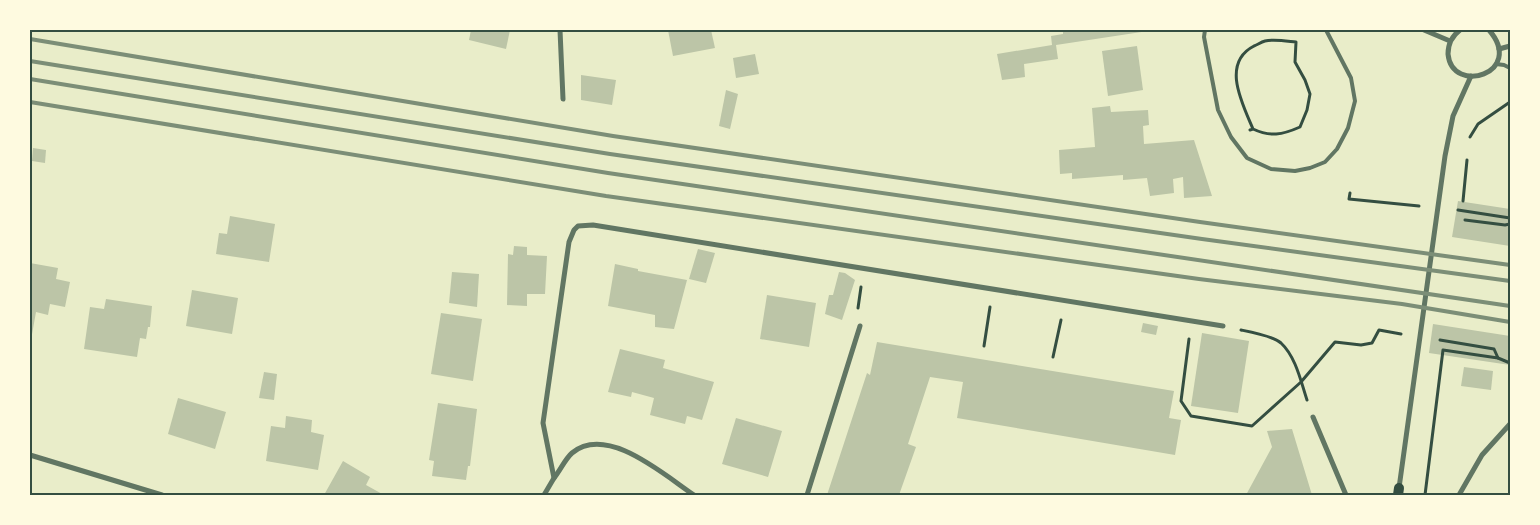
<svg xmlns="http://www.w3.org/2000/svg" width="1540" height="525" font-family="Lora,serif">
<rect width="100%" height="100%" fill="#e9edc9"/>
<g fill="#bcc5a7">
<polygon points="471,30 510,30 506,49 469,40"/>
<polygon points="668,30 711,30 715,48 673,56"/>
<polygon points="1063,30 1147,30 1148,31 1056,45 1058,59 1024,64 1025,77 1002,80 997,54 1052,45 1051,36 1063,34"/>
<polygon points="1137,46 1143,90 1108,96 1102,51"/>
<polygon points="755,54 759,74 736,78 733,58"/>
<polygon points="581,75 616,80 612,105 581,100"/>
<polygon points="726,90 738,94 730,129 719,126"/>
<polygon points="1110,106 1111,112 1148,110 1149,125 1143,126 1144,144 1194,140 1212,196 1184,198 1183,177 1173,179 1174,193 1150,196 1147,178 1123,180 1123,175 1072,179 1072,173 1060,174 1059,150 1095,147 1092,108"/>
<polygon points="33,148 46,150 45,163 32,161"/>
<polygon points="1458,201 1510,209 1510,246 1452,237"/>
<polygon points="230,216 275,224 269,262 216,254 219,233 227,234"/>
<polygon points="514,246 527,247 527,255 547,256 545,294 527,294 527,306 507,305 508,254 513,255"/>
<polygon points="698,249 715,253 706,283 689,279"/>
<polygon points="30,263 58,268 56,279 70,282 65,307 50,304 48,315 36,312 31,340"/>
<polygon points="615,264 638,269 638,271 687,280 674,329 655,327 655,315 608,306"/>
<polygon points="452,272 479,274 477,307 449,303"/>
<polygon points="839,272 845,273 855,280 842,320 825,314 829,295 833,295"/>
<polygon points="192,290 238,298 232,334 186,326"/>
<polygon points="767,295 816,303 809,347 760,339"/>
<polygon points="106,299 152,306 150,327 148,327 146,339 140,338 137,357 84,349 90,307 104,309"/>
<polygon points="441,313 482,319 473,381 431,374"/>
<polygon points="1143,323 1158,326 1156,335 1141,332"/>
<polygon points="1433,324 1510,336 1510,365 1429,353"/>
<polygon points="1202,333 1249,341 1238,413 1191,406"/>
<polygon points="877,342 1174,391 1169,418 1181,420 1175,455 957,418 963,382 930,377 908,444 916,447 899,495 827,495 867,373 870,375"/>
<polygon points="620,349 665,360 663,368 714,382 702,420 687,416 685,424 650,415 654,398 632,392 631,397 608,392"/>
<polygon points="1464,367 1493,371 1491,390 1461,386"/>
<polygon points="264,372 277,374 274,400 259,398"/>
<polygon points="178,398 226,412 215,449 168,434"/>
<polygon points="438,403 477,409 470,466 468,466 466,480 432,476 434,461 429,460"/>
<polygon points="286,416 312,420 311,432 324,435 318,470 266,461 271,426 285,428"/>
<polygon points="736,418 782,431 768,477 722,464"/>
<polygon points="1292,429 1312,495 1246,495 1272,447 1267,431"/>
<polygon points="343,461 370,477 366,485 384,495 324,495"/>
</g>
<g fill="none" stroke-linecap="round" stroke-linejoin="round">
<g stroke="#344e41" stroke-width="3">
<path d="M 1250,130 L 1253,129 C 1270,137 1282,135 1300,127 L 1307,110 L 1310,94 L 1305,80 L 1295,62 L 1296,42 C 1286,41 1274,39 1265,41 C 1261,42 1257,45 1254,46 C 1221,63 1242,103 1253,129"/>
<polyline points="1470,137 1478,124 1510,102"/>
<polyline points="1350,193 1349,199 1419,206"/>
<polyline points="1463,201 1467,160"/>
<polyline points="1458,210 1510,218"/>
<polyline points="1465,220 1505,225 1510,224"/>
<polyline points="858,308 861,287"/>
<path d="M 1241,330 C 1251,332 1273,336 1281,343 C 1296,357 1301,382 1307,400"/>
<polyline points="1189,339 1181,401 1191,416 1252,426 1301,382 1335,342 1361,345 1372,343 1379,330 1401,334"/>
<polyline points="1440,340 1494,349 1498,358"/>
<polyline points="984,346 990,307"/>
<polyline points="1053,357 1061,320"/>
<polyline points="1425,495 1443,350 1498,358 1510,363"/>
</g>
<g stroke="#617663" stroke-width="4">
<polyline points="1205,30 1204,37 1218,110 1231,137 1247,158 1271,169 1295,171 1310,168 1325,162 1337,149 1348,128 1355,101 1351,78 1326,30"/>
<polyline points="1496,64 1504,65 1510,68"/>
</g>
<g stroke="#617663" stroke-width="5">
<polyline points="560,30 563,99"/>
<polyline points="1424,30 1450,41"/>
<path d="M 1460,30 C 1452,36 1448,44 1448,54 C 1452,96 1526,73 1489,30"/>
<polyline points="1499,49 1510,46"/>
<polyline points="1313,417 1346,495"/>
<polyline points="30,455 162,495"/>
<path d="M 554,478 C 560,471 565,459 572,453 C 607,424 664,475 694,495"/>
<polyline points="1399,488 1445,156 1453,116 1471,76"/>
<polyline points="544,495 554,478 543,423 569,242 574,230 578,226 593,225 1223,326"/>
<polyline points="807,495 860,326"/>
<polyline points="1459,495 1482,455 1510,424"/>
</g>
<polyline stroke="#344e41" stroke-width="10" points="1398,495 1399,488"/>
<g stroke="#7c8e77" stroke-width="4">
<polyline points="30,39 613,136 1200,222 1510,265"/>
<polyline points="30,61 610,154 1202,239 1510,281"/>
<polyline points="30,79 608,173 1510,306"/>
<polyline points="30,102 606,196 1199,279 1402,304 1510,322"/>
</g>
</g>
<rect width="1540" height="525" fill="none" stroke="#fefae0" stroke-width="62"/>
<rect x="31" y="31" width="1478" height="463" fill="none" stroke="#344e41" stroke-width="2"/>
</svg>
